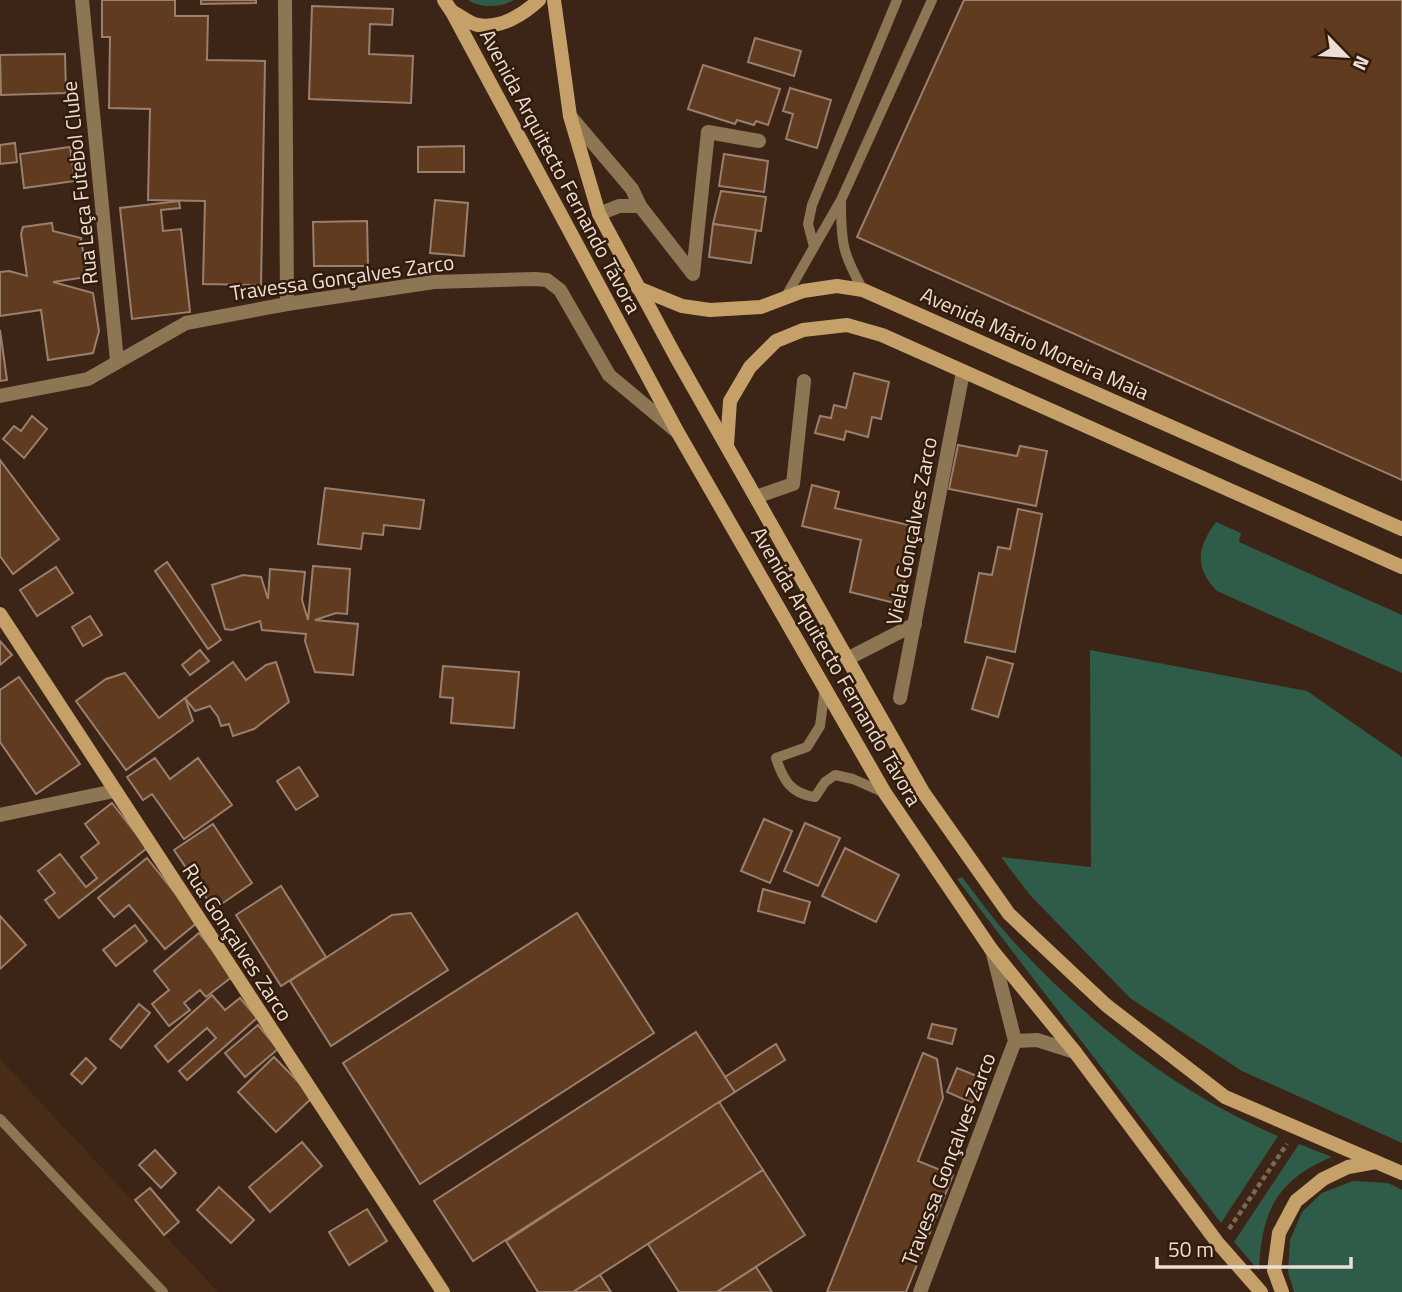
<svg xmlns="http://www.w3.org/2000/svg" width="1402" height="1292" font-family="'Titillium Web',sans-serif">
<rect width="100%" height="100%" fill="#3c2516"/>
<polygon fill="#482c18" points="0,1059 218,1292 0,1292"/>
<g fill="#2f5c49">
<path d="M 468,0 L 514,0 C 502,7 481,9 468,0 Z"/>
<path d="M 1216,522 L 1241,533 L 1239,542 L 1402,615 L 1402,673 L 1217,591 C 1194,568 1197,547 1216,522 Z"/>
<polygon points="1090,650 1307,691 1402,757 1402,1143 1242,1071 1130,998 1030,895 1001,857 1091,867"/>
<path d="M 962,877 C 978,898 994,920 1012,940 C 1087,1022 1175,1092 1278,1136 L 1221,1223 L 957,879 Z"/>
<path d="M 1299,1144 L 1332,1157 C 1276,1180 1261,1213 1259,1271 L 1234,1242 Z"/>
<polygon points="1353,1181 1388,1183 1402,1190 1402,1292 1294,1292 1288,1272 1290,1240 1302,1212 1322,1193"/>
</g>
<g fill="#603b20" stroke="#9a7f6d" stroke-width="2">
<polygon points="102,0 175,0 175,16 208,16 207,60 265,61 261,285 203,284 205,201 148,200 150,109 109,108 110,37 102,37"/>
<polygon points="201,0 256,0 256,3 201,4"/>
<polygon points="964,0 1402,0 1402,480 857,237"/>
<polygon points="312,6 393,9 392,25 370,24 369,54 413,56 411,103 309,99"/>
<polygon points="755,38 801,51 794,76 748,62"/>
<polygon points="65,54 66,93 1,95 0,55"/>
<polygon points="703,65 780,89 768,125 756,121 754,125 737,120 735,124 688,109"/>
<polygon points="790,88 831,100 817,148 786,139 793,114 783,111"/>
<polygon points="15,143 17,162 0,164 0,145"/>
<polygon points="464,146 464,172 418,172 418,147"/>
<polygon points="70,147 75,181 24,188 20,154"/>
<polygon points="724,154 768,161 764,192 719,186"/>
<polygon points="721,191 766,197 761,231 713,224"/>
<polygon points="435,200 468,203 464,256 430,253"/>
<polygon points="179,201 180,208 161,210 163,231 181,229 190,312 132,319 120,208"/>
<polygon points="367,221 368,266 314,266 313,222"/>
<polygon points="52,223 53,231 81,238 87,277 53,282 93,293 99,331 93,353 48,360 41,310 0,316 0,272 9,271 27,276 21,234 23,227"/>
<polygon points="713,224 756,230 751,263 709,257"/>
<polygon points="0,330 7,380 0,381"/>
<polygon points="854,373 889,382 881,419 872,417 868,437 846,431 844,440 815,433 820,416 831,418 834,405 846,408"/>
<polygon points="32,416 47,429 24,458 3,439 14,426 21,431"/>
<polygon points="958,445 1017,456 1020,446 1047,451 1036,506 949,489"/>
<polygon points="0,460 59,539 13,574 0,556"/>
<polygon points="812,485 839,492 835,508 917,527 899,604 850,592 861,540 802,526"/>
<polygon points="325,488 424,500 420,529 384,525 383,535 363,533 361,549 318,544"/>
<polygon points="1018,509 1042,514 1015,652 965,642 979,573 992,575 998,547 1010,549"/>
<polygon points="167,562 221,640 208,649 155,571"/>
<polygon points="313,566 350,569 347,614 336,613 315,620 358,624 353,675 315,672 305,641 306,634 262,630 260,621 232,630 225,629 212,585 243,575 261,577 268,599 270,569 305,572 302,600 308,620"/>
<polygon points="56,567 73,593 37,616 20,590"/>
<polygon points="90,616 102,635 83,646 72,627"/>
<polygon points="0,641 12,655 0,665"/>
<polygon points="200,650 209,661 190,675 182,665"/>
<polygon points="987,657 1013,664 998,717 972,709"/>
<polygon points="233,662 246,680 266,665 276,662 289,702 254,729 233,736 229,724 221,726 218,717 210,706 195,711 185,698"/>
<polygon points="443,666 519,672 514,728 451,723 453,698 440,697"/>
<polygon points="125,673 159,718 185,698 193,721 126,770 76,701 106,679"/>
<polygon points="19,677 80,764 36,794 0,742 0,690"/>
<polygon points="155,758 170,779 198,758 232,805 184,839 152,794 143,800 127,777"/>
<polygon points="299,767 318,796 296,810 277,781"/>
<polygon points="112,803 147,848 59,918 45,900 55,893 38,871 60,854 86,887 97,878 81,857 99,843 85,824"/>
<polygon points="764,819 792,831 770,883 741,871"/>
<polygon points="805,823 840,838 818,886 784,871"/>
<polygon points="213,824 252,883 214,909 174,850"/>
<polygon points="845,848 899,875 876,922 822,896"/>
<polygon points="147,858 198,922 165,949 129,905 114,917 98,898"/>
<polygon points="281,886 326,957 281,986 236,915"/>
<polygon points="763,889 810,902 804,923 758,911"/>
<polygon points="411,913 448,970 331,1046 290,981 392,915"/>
<polygon points="577,913 654,1033 420,1184 343,1063"/>
<polygon points="0,916 26,945 0,969"/>
<polygon points="135,925 147,941 116,966 103,950"/>
<polygon points="199,933 233,976 206,997 200,990 184,1003 190,1010 169,1026 152,1004 169,990 154,971"/>
<polygon points="212,995 225,1010 240,998 257,1018 187,1080 179,1071 216,1038 207,1028 168,1062 155,1046"/>
<polygon points="139,1004 150,1013 121,1048 110,1039"/>
<polygon points="932,1024 956,1029 952,1044 928,1038"/>
<polygon points="258,1025 278,1049 245,1077 225,1053"/>
<polygon points="696,1032 735,1092 473,1261 434,1201"/>
<polygon points="776,1044 785,1060 735,1092 725,1077"/>
<polygon points="923,1053 937,1059 943,1098 918,1161 953,1175 906,1292 827,1292"/>
<polygon points="274,1057 313,1097 276,1132 238,1092"/>
<polygon points="86,1058 96,1068 82,1084 71,1074"/>
<polygon points="957,1068 982,1078 972,1103 947,1092"/>
<polygon points="719,1102 763,1170 573,1292 538,1292 506,1241"/>
<polygon points="302,1142 322,1166 270,1212 249,1187"/>
<polygon points="155,1150 176,1173 161,1188 139,1165"/>
<polygon points="763,1170 805,1235 717,1292 679,1292 648,1244"/>
<polygon points="219,1187 254,1220 231,1243 197,1210"/>
<polygon points="150,1188 179,1222 164,1235 135,1200"/>
<polygon points="367,1209 387,1241 349,1265 329,1232"/>
<polygon points="756,1267 772,1292 717,1292"/>
<polygon points="600,1275 611,1292 573,1292"/>
</g>
<g fill="none" stroke-linecap="round" stroke-linejoin="round">
<polyline stroke="#7c675a" stroke-width="4.5" stroke-dasharray="5 3.5" stroke-linecap="butt" points="1229,1229 1287,1144"/>
<g stroke="#8d7654" stroke-width="10">
<path d="M 841,203 C 841,244 843,254 863,290"/>
<polyline points="814,247 841,200 932,0"/>
<polyline points="785,298 814,247 808,224 812,205 897,0"/>
<path d="M 825,687 L 820,726 L 807,747 L 776,758 C 783,780 791,794 815,797 L 825,782 L 835,775 L 853,779 L 885,793"/>
<polyline points="0,1119 163,1292"/>
</g>
<g stroke="#8d7654" stroke-width="14">
<polyline points="82,0 117,361"/>
<polyline points="285,0 287,304"/>
<polyline points="570,116 632,189 640,206 693,274 708,132 759,141"/>
<polyline points="599,214 619,206 640,206"/>
<polyline points="0,396 88,379 186,323 287,304 434,282 535,279 547,280 560,290 609,375 676,431"/>
<polyline points="756,497 793,484 804,381"/>
<polyline points="847,659 915,624"/>
<polyline points="900,698 963,372"/>
<polyline points="0,815 114,791"/>
<polyline points="1015,1041 1037,1040 1075,1052"/>
<polyline points="920,1292 1015,1041 992,950"/>
</g>
<g stroke="#c5a068" stroke-width="14">
<polyline points="444,0 452,12 677,431 885,793 991,949 1075,1052 1217,1242 1261,1292"/>
<polyline points="554,0 570,116 599,214 676,357 923,792 1009,914 1106,1005 1225,1097 1402,1173"/>
<path d="M 453,12 C 461,16 470,24 478,25 C 501,29 524,14 539,0"/>
<polyline points="638,288 682,306 710,310 761,307 803,291 837,286 863,290 1402,529"/>
<polyline points="727,445 730,401 750,367 776,341 803,330 847,325 882,335 1402,567"/>
<polyline points="0,614 443,1292"/>
<polyline points="1282,1292 1274,1270 1279,1233 1296,1201 1323,1179 1348,1167 1376,1162"/>
</g>
</g>
<g text-anchor="middle" dominant-baseline="central" stroke-width="5" stroke-linejoin="round" paint-order="stroke">
<g font-size="21" fill="#edddd4" stroke="#311c0c">
<text transform="translate(561 171) rotate(62)">Avenida Arquitecto Fernando Távora</text>
<text transform="translate(79 183) rotate(-96)">Rua Leça Futebol Clube</text>
<text transform="translate(342 277) rotate(-8)">Travessa Gonçalves Zarco</text>
<text transform="translate(1035 343) rotate(24)">Avenida Mário Moreira Maia</text>
<text transform="translate(911 531) rotate(-79)">Viela Gonçalves Zarco</text>
<text transform="translate(837 666) rotate(60)">Avenida Arquitecto Fernando Távora</text>
<text transform="translate(238 942) rotate(57)">Rua Gonçalves Zarco</text>
<text transform="translate(948 1159) rotate(-69)">Travessa Gonçalves Zarco</text>
</g>
</g>
<g transform="translate(1346 56) rotate(115)" stroke="#311c0c" stroke-width="5" paint-order="stroke">
<path d="M0-5L12 26L0 18L-12 26Z" fill="#edddd4"/>
<text y="-10" font-size="19" font-weight="bold" text-anchor="middle" fill="#edddd4">N</text>
</g>
<path d="M1157 1257v10h194v-10" fill="none" stroke="#edddd4" stroke-width="3.5"/>
<text x="1168" y="1257" font-size="21" fill="#edddd4" stroke="#311c0c" stroke-width="5" paint-order="stroke">50 m</text>
</svg>
